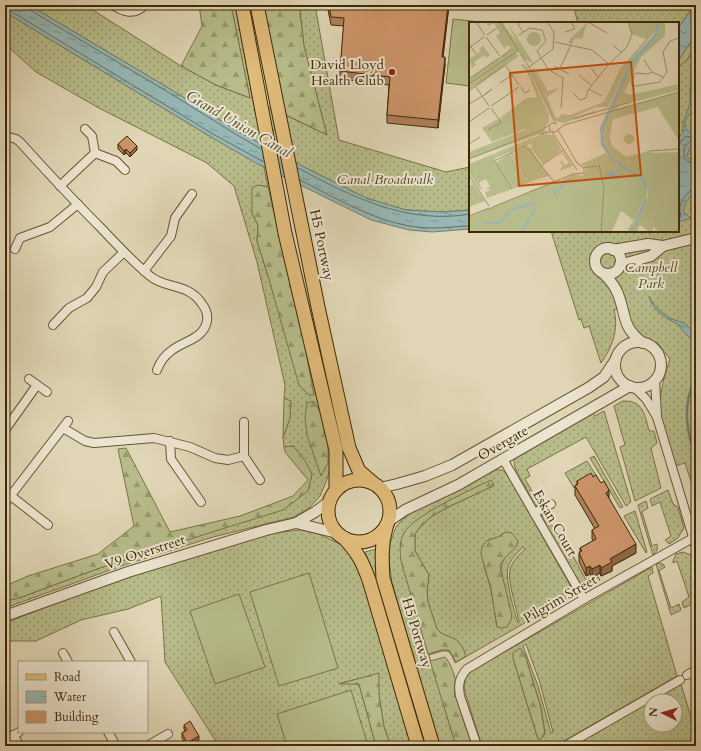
<svg xmlns="http://www.w3.org/2000/svg" width="701" height="751" font-family="Cardo,serif">
<defs>
<pattern id="grass-dots" width="8" height="8" patternUnits="userSpaceOnUse"><rect width="8" height="8" fill="#b7bc8a"/><path d="M2 2h.1M6 6h.1" fill="none" stroke="#96996f" stroke-width="1.8" stroke-linecap="round"/></pattern>
<pattern id="forest-firs" width="22" height="20" patternUnits="userSpaceOnUse"><rect width="22" height="20" fill="#b7bc8a"/><path d="M5 1l3.5 6h-7zM16 11l3.5 6h-7z" fill="#96996f"/></pattern>
<pattern id="water-ripples" width="26" height="14" patternUnits="userSpaceOnUse"><rect width="26" height="14" fill="#96b7b6"/><path d="M2 4q2-2 4 0t4 0M15 11q2-2 4 0t4 0" fill="none" stroke="#7c9592"/></pattern>
</defs>
<rect width="100%" height="100%" fill="#e0d6b5"/>
<filter id="stains"><feTurbulence type="fractalNoise" baseFrequency=".005" numOctaves="4"/><feColorMatrix values="0 0 0 0 .2 0 0 0 0 .09 0 0 0 0 .02 0 0 0 .5 -.17"/></filter>
<radialGradient id="worn" r=".72"><stop offset=".6" stop-color="#630" stop-opacity="0"/><stop offset="1" stop-color="#630" stop-opacity=".3"/></radialGradient>
<g fill="url(#grass-dots)" stroke="#7b7247" fill-rule="evenodd">
<polygon points="29,5 85,5 181,66 216,85 250,98 231,5 242,5 260,103 327,135 304,46 300,12 302,5 315,5 339,140 446,172 470,167 470,210 443,212 406,210 379,202 364,197 306,168 239,132 170,89"/>
<polygon points="573,5 695,5 678,28 678,23 578,23"/>
<polygon points="5,12 211,137 264,167 268,187 258,185 252,213 258,225 257,241 268,276 311,375 303,336 336,450 326,482 320,496 309,508 294,517 213,537 124,565 5,608 5,601 19,598 97,569 220,529 308,491 312,474 293,446 284,447 283,438 290,418 291,402 284,398 285,385 257,262 234,186 207,163 99,108 36,72 5,44"/>
<path d="M 696,34 L 696,497 L 685,463 L 672,467 L 657,417 L 663,382 L 670,359 L 657,342 L 649,345 L 643,343 L 622,308 L 614,310 C 619,329 612,348 601,363 L 589,326 L 584,328 L 581,319 L 579,320 L 551,231 L 678,231 L 678,61 Z"/>
<path d="M 623,401 C 643,400 645,415 649,431 L 654,431 L 657,443 L 651,448 L 661,488 L 635,501 L 620,447 L 625,445 L 614,406 Z"/>
<polygon points="604,411 631,502 626,506 586,437 527,469 530,476 525,479 538,501 543,499 544,502 541,505 535,505 515,468 514,461 518,455 593,412 595,416"/>
<polygon points="594,456 623,507 620,508 590,458"/>
<polygon points="587,461 596,475 574,488 565,473"/>
<path d="M 495,470 L 502,470 L 507,474 L 575,594 L 455,663 L 452,656 L 448,651 L 442,651 L 429,655 L 456,746 L 439,746 L 392,583 L 389,561 L 390,543 L 396,527 L 401,521 L 413,511 ZM 494,484 L 493,486 L 446,508 L 431,517 L 420,527 L 415,534 L 415,551 L 429,575 L 427,591 L 428,602 L 437,629 L 441,633 L 447,636 L 466,656 L 456,661 L 449,650 L 442,650 L 428,654 L 401,543 L 403,534 L 410,526 ZM 506,532 L 513,549 C 504,557 500,562 502,575 L 497,627 L 491,589 L 484,566 L 486,541 L 498,537 ZM 523,547 L 525,549 C 519,555 512,561 510,570 C 507,580 517,610 519,622 L 518,623 C 514,612 505,578 508,568 C 510,559 518,553 523,547 Z"/>
<polygon points="668,490 673,504 678,507 684,528 678,538 669,544 665,540 671,536 660,502 652,506 650,499"/>
<path d="M 646,501 L 648,508 L 642,512 L 652,546 L 657,544 C 658,549 657,552 653,555 L 638,505 Z"/>
<polygon points="635,511 647,552 646,553 624,516"/>
<polygon points="551,512 552,515 548,518 566,551 570,550 586,580 589,578 591,581 598,577 600,580 590,586 588,584 584,586 585,589 581,588 542,517 543,514"/>
<polygon points="300,530 319,534 340,544 349,554 369,580 418,746 391,746 384,727 379,695 378,674 341,683 359,684 376,746 219,746 165,662 161,596 128,609 81,620 36,641 5,641 5,623 130,575 273,533"/>
<polygon points="376,549 376,567 401,661 426,746 421,746 372,569 365,552"/>
<polygon points="683,552 691,555 696,570 696,602 684,608 682,602 689,597 677,561 673,563 673,561 676,554"/>
<polygon points="658,563 663,564 665,567 659,571 671,608 679,604 681,610 671,615 656,564"/>
<path d="M 652,567 L 653,573 L 648,576 L 677,676 L 555,746 L 482,746 L 464,689 L 465,680 L 470,672 ZM 526,644 L 540,683 L 553,732 L 551,733 L 538,686 L 523,646 ZM 525,655 L 541,708 L 545,734 L 538,739 L 513,658 Z"/>
<polygon points="681,684 696,734 696,746 573,746 651,701 651,725 675,725 675,701 652,701"/>
</g>
<g fill="url(#forest-firs)" stroke="#7b7247">
<polygon points="199,5 231,5 250,98 216,85 181,66 202,26"/>
<polygon points="257,5 302,5 300,12 304,46 327,135 278,111"/>
<polygon points="696,34 696,44 687,60 678,67 678,61"/>
<polygon points="258,185 268,187 303,336 314,395 309,395 299,385 268,276 257,241 258,225 252,213 252,188"/>
<polygon points="284,398 291,401 290,418 283,438"/>
<polygon points="313,401 322,414 328,445 328,463 321,476 307,435 305,418 307,403"/>
<polygon points="293,446 304,459 312,474 308,491 283,510 164,547 97,569 19,598 5,601 5,586 28,576 98,554 134,526 118,449 126,448 170,532 240,516 293,496 308,480 285,452 284,447"/>
<path d="M 491,480 L 493,482 L 493,486 L 446,508 L 431,517 L 420,527 L 415,534 L 415,551 L 429,575 L 427,591 L 428,602 L 437,629 L 441,633 L 457,640 L 463,648 L 466,656 L 456,662 L 449,650 L 442,650 L 428,654 L 401,561 C 400,552 399,541 404,533 C 414,515 470,490 491,480 Z"/>
<path d="M 506,532 L 512,533 L 518,541 C 516,552 505,553 500,566 L 512,616 L 510,622 L 507,627 L 501,628 L 497,627 L 491,589 L 481,554 L 482,547 L 486,541 L 498,537 Z"/>
<polygon points="520,648 525,655 541,708 545,734 541,739 538,739 537,736 513,658 513,653"/>
<path d="M 445,657 C 450,662 453,671 455,678 C 456,683 454,689 455,694 L 472,746 L 456,746 L 430,661 Z"/>
<polygon points="379,673 379,695 384,727 391,746 376,746 359,684 339,684"/>
</g>
<g fill="#b7bc8a" stroke="#7b7247">
<polygon points="453,19 489,23 470,23 470,86 446,83"/>
<polygon points="309,573 338,668 279,686 250,592"/>
<polygon points="239,594 265,667 215,684 190,611"/>
<polygon points="351,690 368,746 287,746 277,714"/>
</g>
<g fill="url(#water-ripples)" stroke="#737e6f">
<polygon points="5,5 29,5 170,89 239,132 306,168 364,197 379,202 406,210 443,212 470,210 470,229 432,232 409,230 371,220 256,163 211,137 5,12"/>
<polygon points="695,5 696,5 696,34 678,61 678,28"/>
<path d="M 692,82 L 696,82 L 696,108 C 690,112 681,123 687,130 C 689,133 693,134 696,135 L 696,142 L 690,147 L 687,156 L 690,159 L 696,158 L 696,189 L 684,205 L 684,213 L 691,218 L 678,222 L 678,139 L 683,132 L 683,123 L 690,104 L 690,88 Z"/>
<path d="M 649,296 C 654,309 671,321 685,323 L 688,327 L 691,329 L 696,341 L 696,352 L 695,351 C 696,339 683,334 679,325 C 666,318 652,311 649,296 Z"/>
</g>
<g fill="none" stroke-linecap="round" stroke-linejoin="round">
<g stroke="#6a705d" stroke-width="1">
<polyline points="27,5 30,10 168,92 237,135 261,149"/>
<polyline points="5,9 9,10 213,134 264,162"/>
<polyline points="678,142 682,141 686,136 691,137 691,140 684,148 684,157 689,162 696,163"/>
<path d="M 298,168 C 352,197 407,225 470,214"/>
<path d="M 300,180 C 342,201 385,228 433,228 C 445,228 458,226 470,226"/>
<path d="M 678,218 L 681,217 C 678,206 681,201 688,193 C 691,190 692,188 696,188"/>
</g>
<path stroke="#737e6f" stroke-width="2.5" d="M 696,379 C 681,404 687,433 696,459"/>
<g stroke="#675430" stroke-width="10">
<g id="minor">
<path d="M 112,5 C 124,12 134,16 145,5"/>
<polyline points="85,129 92,136 95,153 116,161 125,170"/>
<path d="M 5,136 L 16,139 L 20,142 C 47,172 74,201 102,229 C 117,245 133,262 150,276 C 165,289 189,283 202,304 C 206,309 208,315 207,321 C 204,339 183,341 171,351 C 164,356 160,362 157,370"/>
<polyline points="60,186 95,153"/>
<polyline points="15,249 20,238 50,227 78,204"/>
<polyline points="144,271 171,236 175,218 192,194"/>
<polyline points="53,325 69,308 87,298 96,287 103,272 124,252"/>
<polyline points="29,379 47,392"/>
<polyline points="655,380 657,416"/>
<polyline points="635,388 646,399 657,417 696,547"/>
<polyline points="244,422 244,456 260,480"/>
<polyline points="63,428 85,441 94,443 154,438 190,447 215,458 228,460 244,456"/>
<polyline points="5,430 37,385"/>
<polyline points="170,441 171,459 201,502"/>
<polyline points="503,459 584,599"/>
<polyline points="11,496 48,525"/>
<polyline points="5,503 68,421"/>
<polyline points="534,513 551,504"/>
<polyline points="114,632 131,662"/>
<polyline points="63,653 68,662"/>
<polyline points="687,675 696,670"/>
<polyline points="108,732 116,746"/>
<polyline points="13,735 20,746"/>
<polyline points="5,740 19,732"/>
<polyline points="147,746 168,734"/>
<path d="M 477,746 L 460,696 C 458,685 459,678 467,669 L 584,599 L 693,538"/>
<polyline points="565,746 680,680"/>
</g>
</g>
<g stroke="#675430" stroke-width="12">
<g id="tertiary">
<circle cx="608" cy="261" r="13"/>
<polyline points="613,250 648,244 663,246 696,238"/>
<polyline points="620,265 651,256 663,246"/>
<path d="M 604,274 C 610,280 615,286 618,294 C 627,317 621,326 643,343"/>
<circle cx="638" cy="365" r="23"/>
<polyline points="380,488 397,484 425,476 452,465 588,388 604,377 616,359"/>
<polyline points="389,521 405,510 458,485 630,386"/>
<polyline points="296,523 337,533"/>
<polyline points="5,616 128,572 266,530 296,523 315,512 330,501"/>
</g>
</g>
<g stroke="#3f2904" stroke-width="15">
<g id="primary">
<polyline points="242,5 285,233 336,450 336,490"/>
<polyline points="257,5 318,307 349,448 359,471 373,483"/>
<circle cx="359" cy="511" r="31"/>
<path d="M 386,528 C 381,545 382,560 383,578 L 433,746"/>
<path d="M 344,538 C 358,553 362,561 369,580 L 418,746"/>
</g>
</g>
<use href="#minor" stroke="#ebe4cf" stroke-width="8"/>
<use href="#tertiary" stroke="#ebe4cf" stroke-width="10"/>
<use href="#primary" stroke="#e0bb7a" stroke-width="13"/>
</g>
<g fill="#b07f5b" stroke="#3f2904">
<polygon points="327,5 449,5 443,57 445,65 438,128 387,123 387,115 389,85 340,79 340,71 344,26 331,25"/>
<polygon points="118,144 137,150 130,157 126,153 124,155 118,149"/>
<polygon points="593,477 609,498 636,553 612,566 612,571 601,576 600,573 592,578 590,574 586,576 579,562 579,553 580,552 580,548 593,541 592,539 592,530 595,529 575,495 575,486 577,485 577,481"/>
<polygon points="184,725 199,740 190,746 187,746 182,738 182,733 185,731 184,729"/>
</g>
<g fill="#90684a" stroke="#3f2904">
<polygon points="448,5 449,5 442,65 442,57"/>
<polygon points="445,57 445,65 438,128 438,120"/>
<polygon points="137,146 137,150 130,157 130,153"/>
<polygon points="126,149 126,153 124,155 124,151"/>
<polygon points="609,490 609,499 606,493"/>
<polygon points="636,544 636,553 612,566 612,571 601,576 601,568 610,559"/>
<polygon points="7,562 7,569 5,570 5,564"/>
<polygon points="600,565 600,573 592,578 592,569"/>
<polygon points="590,566 590,574 586,576 586,568"/>
<polygon points="199,736 199,740 190,746 187,746 187,743"/>
</g>
<g fill="#cd946a" stroke="#3f2904">
<polygon points="329,5 448,5 442,57 445,57 438,120 387,115 390,77 340,71 344,18 331,17"/>
<polygon points="127,136 137,146 130,153 126,149 124,151 118,144"/>
<polygon points="591,473 593,477 596,475 601,483 604,481 609,490 606,493 636,544 610,559 612,562 601,568 600,565 592,569 590,566 586,568 579,553 582,551 580,548 596,539 592,530 599,526 575,486 578,484 577,481"/>
<polygon points="5,558 7,562 5,564"/>
<polygon points="190,721 199,736 187,743 182,733 187,730 184,725"/>
</g>
<circle fill="#8f2418" stroke="#ebe4cf" stroke-width="1.5" cx="392" cy="72" r="4"/>
<g text-anchor="middle" dominant-baseline="central" stroke-width="4" stroke-linejoin="round" paint-order="stroke">
<g font-size="14" fill="#3f2904" stroke="#ebe4cf" text-anchor="end">
<text x="384" y="64">David Lloyd<tspan x="384" dy="16">Health Club</tspan></text>
</g>
<g font-size="14" font-style="italic" fill="#57461f" stroke="#ebe4cf">
<text x="385" y="179">Canal Broadwalk</text>
<text x="651" y="267">Campbell<tspan x="651" dy="16">Park</tspan></text>
</g>
<g font-size="14" fill="#3f2904" stroke="#ebe4cf">
<text transform="translate(322 245) rotate(78)">H5 Portway</text>
<text transform="translate(503 443) rotate(-30)">Overgate</text>
<text transform="translate(555 523) rotate(60)">Eskan Court</text>
<text transform="translate(145 552) rotate(-18)">V9 Overstreet</text>
<text transform="translate(560 599) rotate(-30)">Pilgrim Street</text>
<text transform="translate(417 633) rotate(73)">H5 Portway</text>
</g>
<g font-size="15" font-style="italic" fill="#554c30" stroke="#ebe4cf">
<text transform="translate(239 124) rotate(30)">Grand Union Canal</text>
</g>
</g>
<g transform="translate(469 22)">
<rect width="210" height="210" fill="#e0d6b5"/>
<path d="M 17,0 L 33,0 L 49,22 L 38,0 L 65,42 L 55,37 L 50,28 L 46,31 L 50,34 L 0,70 L 0,56 L 42,27 L 40,23 L 35,26 L 27,14 L 31,11 L 25,1 L 19,4 ZM 159,0 L 188,0 L 188,7 L 161,39 L 139,85 L 127,85 L 103,96 L 128,88 L 125,91 L 94,101 L 86,99 L 83,95 L 63,49 L 64,45 L 87,97 L 94,92 L 101,93 L 135,80 L 151,47 L 177,17 L 163,12 ZM 191,0 L 196,0 L 196,14 L 172,35 L 150,82 L 210,65 L 210,68 L 149,84 L 145,94 L 193,81 L 197,82 L 210,77 L 210,119 L 189,85 L 144,97 L 141,115 L 143,124 L 157,135 L 180,129 L 183,131 L 210,130 L 210,210 L 189,210 L 184,204 L 184,208 L 181,210 L 182,192 L 176,189 L 168,210 L 164,210 L 179,174 L 178,162 L 173,154 L 144,136 L 137,126 L 134,109 L 164,40 L 188,14 ZM 118,1 L 113,17 L 106,16 L 103,22 L 99,21 L 102,16 ZM58 17a7 7 0 1 1 14 0a7 7 0 1 1-14 0ZM 14,24 L 21,33 L 17,36 L 15,33 L 5,40 L 7,43 L 3,46 L 0,34 L 2,36 L 12,29 L 10,27 ZM 54,42 L 59,46 L 80,92 L 80,99 L 75,108 L 79,109 L 0,137 L 0,133 L 24,123 L 58,111 L 57,106 L 23,120 L 13,106 L 31,96 L 57,76 L 68,75 L 58,49 L 52,43 ZM 73,112 L 84,113 L 93,128 L 74,142 L 60,124 L 63,126 L 62,119 L 23,134 L 26,136 L 25,141 L 43,167 L 18,176 L 16,171 L 22,167 L 17,167 L 21,164 L 17,157 L 9,161 L 13,167 L 11,167 L 0,151 L 13,167 L 9,161 L 5,147 L 0,142 ZM 56,125 L 61,126 L 80,154 L 62,159 L 44,132 ZM 95,130 L 104,144 L 90,149 L 94,144 L 91,140 L 93,138 L 95,143 L 100,141 L 94,132 L 88,135 ZM 137,131 L 148,143 L 170,155 L 177,166 L 177,171 L 161,210 L 159,207 L 166,197 L 152,189 L 143,209 L 0,210 L 0,194 L 89,158 L 90,160 L 104,152 L 114,154 L 118,146 L 112,142 ZM 41,132 L 61,160 L 44,167 L 26,141 ZM 0,156 L 16,179 L 0,185 L 0,162 L 4,164 Z" fill="#b7bc8a"/>
<path d="M 65,45 L 79,69 L 91,66 L 78,75 L 86,94 L 89,97 L 94,92 L 90,97 L 87,97 L 83,93 ZM 210,62 L 210,65 L 150,82 L 154,70 L 161,73 ZM 210,70 L 210,77 L 203,84 L 196,97 L 189,85 L 196,82 L 193,81 L 145,95 L 148,87 ZM 56,105 L 58,111 L 0,133 L 0,130 L 56,108 ZM 80,113 L 85,116 L 91,127 L 82,115 L 61,123 L 62,119 ZM 61,119 L 62,121 L 59,123 L 26,136 L 22,135 ZM 4,141 L 6,152 L 13,167 L 0,151 L 0,144 ZM 136,158 L 143,167 L 151,169 L 158,165 L 160,173 L 154,182 L 157,188 L 166,194 L 165,199 L 152,188 L 144,200 L 141,194 L 133,193 L 137,169 L 140,168 ZM 77,166 L 60,175 L 53,182 L 41,180 ZM 191,170 L 188,179 L 181,184 L 179,181 L 182,171 ZM 123,188 L 126,188 L 123,195 L 126,198 L 127,210 L 117,207 L 99,210 L 104,202 L 116,197 ZM 176,189 L 182,192 L 181,210 L 170,202 ZM 53,196 L 57,206 L 55,210 L 41,210 L 41,203 L 44,204 ZM 89,198 L 90,210 L 85,210 L 76,200 L 84,203 L 87,207 Z" fill="#b7bc8a"/>
<path d="M56 86a6 6 0 1 1 12 0a6 6 0 1 1-12 0ZM 70,89 L 74,98 L 59,104 L 55,95 ZM 50,95 L 55,107 L 36,115 L 31,103 ZM155 117a5 5 0 1 1 10 0a5 5 0 1 1-10 0ZM88 177a17 17 0 1 1 34 0a17 17 0 1 1-34 0Z" fill="#b7bc8a"/>
<path d="M 188,0 L 191,0 L 191,3 L 188,14 L 163,43 L 134,109 L 136,123 L 144,136 L 173,154 L 178,162 L 177,180 L 164,210 L 161,210 L 160,208 L 163,206 L 176,175 L 176,165 L 170,155 L 151,145 L 141,136 L 132,123 L 131,106 L 161,39 L 185,13 ZM 143,147 L 150,152 L 159,154 L 151,153 L 149,159 L 145,155 L 136,155 L 136,152 Z" fill="#96b7b6"/>
<path fill="none" stroke="#96b7b6" stroke-width="2" d="M 84,173 L 99,158 L 114,159M 42,188 L 66,181M 15,201 L 31,201 L 41,189M 52,210 L 66,188"/>
<path fill="none" stroke="#a0916e" stroke-width="1" d="M 7,0 L 16,13M 31,0 L 60,45 L 86,101M 51,0 L 49,2 L 54,10M 119,0 L 138,11M 96,10 L 106,7 L 102,0M 18,13 L 28,6M 50,13 L 61,6 L 73,8 L 77,19 L 68,29 L 79,47 L 95,57M 17,15 L 31,34M 86,20 L 123,28 L 140,42M 0,22 L 7,32M 144,23 L 153,31M 0,26 L 15,15M 33,35 L 42,27M 175,38 L 183,50 L 194,55M 37,44 L 50,63M 85,44 L 100,52M 60,45 L 84,27 L 85,10 L 78,0M 91,46 L 102,23M 122,46 L 130,56M 183,50 L 179,52 L 166,51 L 162,62 L 166,64 L 191,60 L 198,50 L 194,30 L 201,19 L 210,16M 110,53 L 123,64M 2,56 L 30,36M 31,61 L 43,53M 0,62 L 50,28M 7,63 L 36,43M 7,65 L 20,84M 52,65 L 56,71 L 61,68M 120,67 L 133,74M 104,71 L 111,78 L 117,76 L 119,68 L 140,42 L 158,25 L 163,12 L 159,0M 0,82 L 17,72 L 23,67 L 16,72M 22,84 L 50,65M 92,86 L 94,56M 104,97 L 161,80M 0,100 L 20,86M 80,103 L 81,109 L 86,110 L 95,103 L 210,70M 19,108 L 32,100 L 22,86M 83,110 L 108,148M 70,112 L 82,110M 0,122 L 11,115M 180,129 L 210,127M 42,131 L 62,160M 0,137 L 73,108 L 83,101 L 88,102M 73,143 L 95,128M 130,143 L 135,166 L 132,210M 114,146 L 128,144M 0,153 L 20,184M 43,167 L 25,139 L 57,124 L 85,160M 0,194 L 20,186 L 22,188 L 24,185 L 104,152 L 115,151 L 115,146 L 108,141 L 89,108"/>
<path fill="#c64f0a" fill-opacity="0.15" stroke="#c64f0a" stroke-width="2" d="M 162,40 L 172,153 L 50,164 L 41,51 Z"/>
<rect width="210" height="210" fill="none" stroke="#3f2904" stroke-width="2"/>
</g>
<rect width="701" height="751" fill="none" stroke="#e0d6b5" stroke-width="20"/>
<rect x="6" y="6" width="689" height="739" fill="none" stroke="#3f2904" stroke-width="2"/>
<rect x="10" y="10" width="681" height="731" fill="none" stroke="#3f2904"/>
<rect x="18" y="661" width="130" height="72" fill="#ebe4cf" stroke="#a6997e"/>
<rect x="26" y="674" width="20" height="6" fill="#e0bb7a" stroke="#a6997e"/>
<text x="54" y="681" font-size="12" fill="#3f2904">Road</text>
<rect x="26" y="691" width="20" height="12" fill="url(#water-ripples)" stroke="#a6997e"/>
<text x="54" y="701" font-size="12" fill="#3f2904">Water</text>
<rect x="26" y="711" width="20" height="12" fill="#cd946a" stroke="#a6997e"/>
<text x="54" y="721" font-size="12" fill="#3f2904">Building</text>
<g transform="translate(663 713) rotate(275)"><circle r="19" fill="#ebe4cf" stroke="#a6997e"/>
<path d="M0-3L7 15L0 10L-7 15Z" fill="#8f2418"/>
<text y="-6" font-size="11" font-weight="bold" text-anchor="middle" fill="#3f2904">N</text>
</g>
<rect width="100%" height="100%" filter="url(#stains)"/>
<rect width="100%" height="100%" fill="url(#worn)"/>
</svg>
